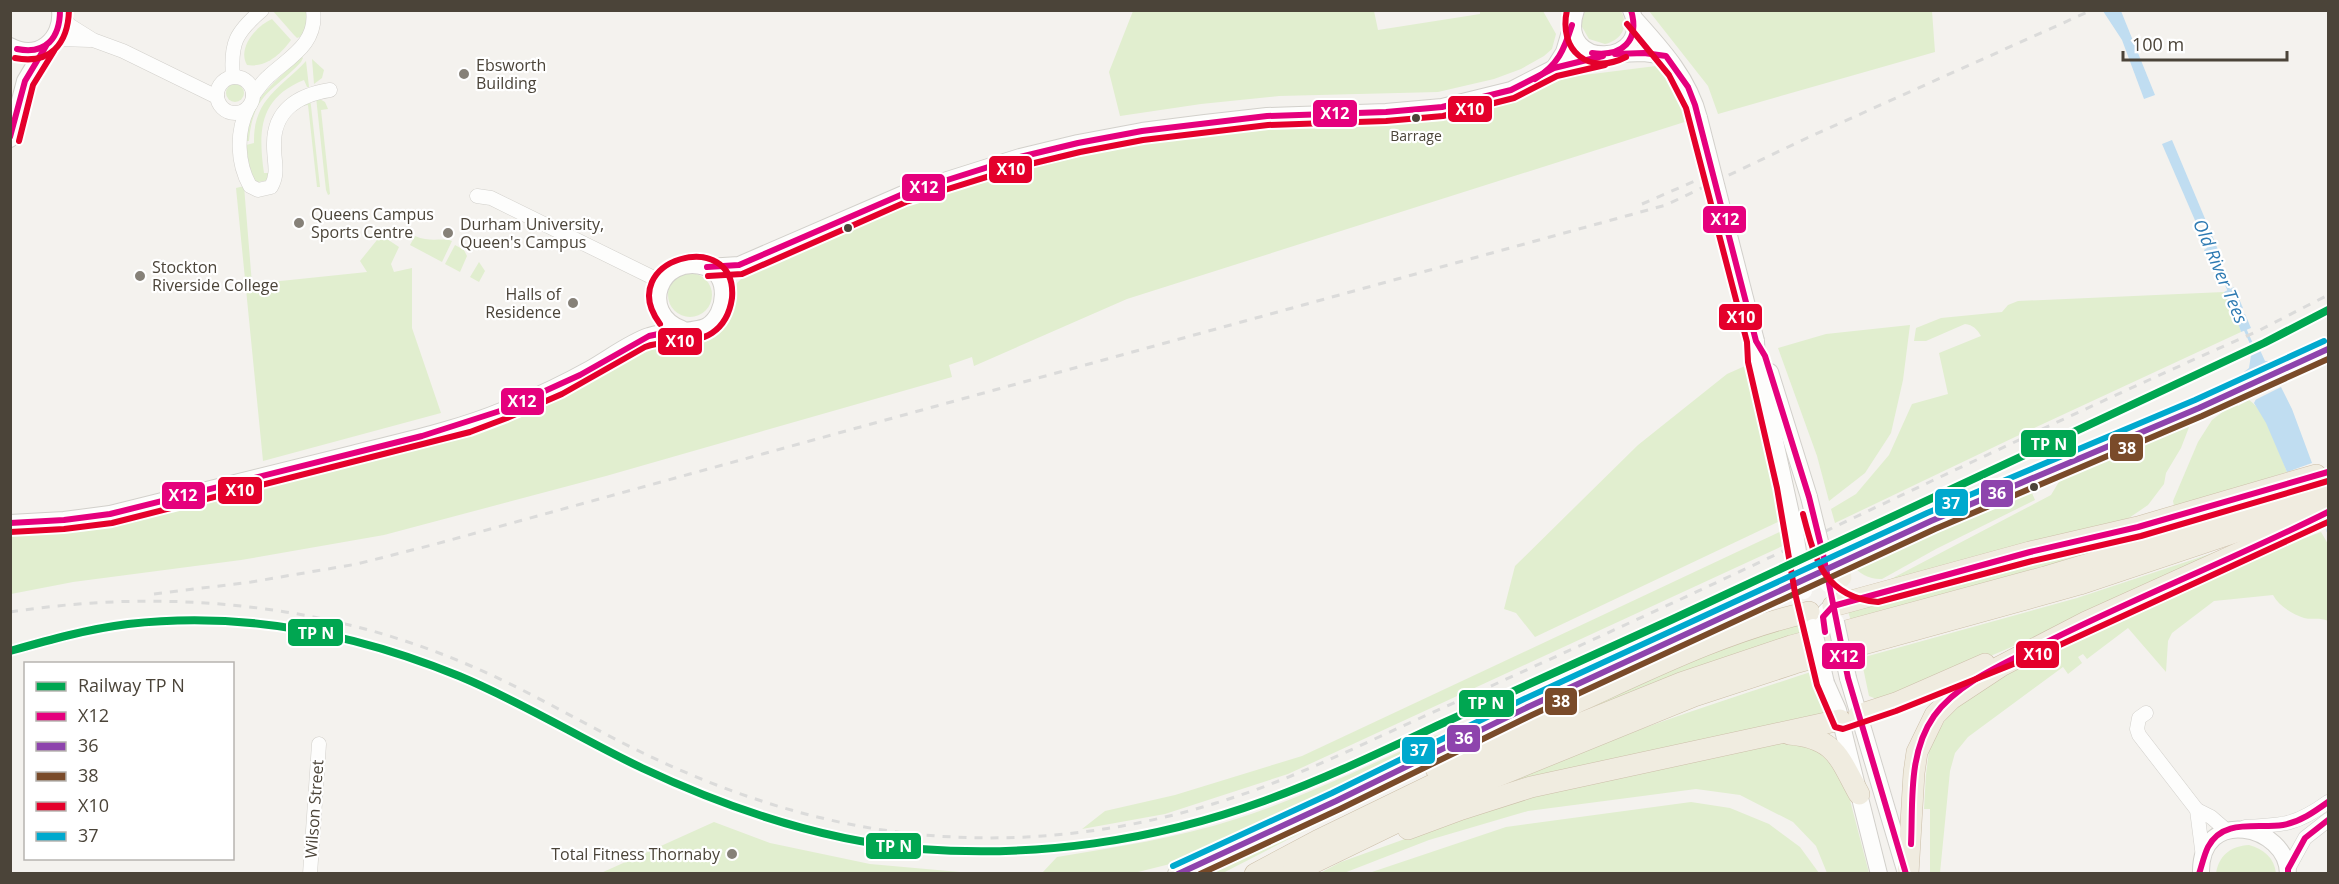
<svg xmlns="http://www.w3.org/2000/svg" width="2339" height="884" font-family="'Open Sans',sans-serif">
<rect width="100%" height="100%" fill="#f4f2ee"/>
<g fill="#e1eecf">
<polygon points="273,11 306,11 308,22 302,36 297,38 294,35"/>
<polygon points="1133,11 1374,11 1378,30 1480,14 1480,11 1543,11 1556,34 1552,49 1544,56 1521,69 1494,79 1438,92 1279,96 1201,104 1120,116 1109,72"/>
<path d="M 1585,11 L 1621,11 C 1629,26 1622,40 1605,44 L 1589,39 L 1581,25 Z"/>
<polygon points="1649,11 1932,11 1935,52 1718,114 1708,86"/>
<path d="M 272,19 L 291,40 C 281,54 266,68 247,65 C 237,48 256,26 272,19 Z"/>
<path d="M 301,56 L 303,58 L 301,62 C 273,92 253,93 249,141 L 247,141 C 247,97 276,84 301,56 Z"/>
<polygon points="312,59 324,70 322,78 314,84"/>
<path d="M 306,61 L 309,87 L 307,87 L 304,80 C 259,98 258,131 264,173 L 271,173 L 269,180 L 258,182 L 250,177 L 246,145 L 254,143 C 253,99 280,89 306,61 Z"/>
<path d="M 1656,66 C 1678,81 1685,95 1694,119 L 1127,299 L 974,366 L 972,357 L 949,365 L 952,377 L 606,476 L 384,535 L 241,560 L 73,582 L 11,594 L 11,531 L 84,526 L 200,503 L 340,465 L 542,402 L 654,343 L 722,321 L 737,283 L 745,275 L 803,245 L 890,206 L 1032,162 L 1111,144 L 1171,134 L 1251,125 L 1441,117 L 1506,103 L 1568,77 Z"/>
<circle cx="235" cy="93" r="9"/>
<polygon points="310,97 320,187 317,187 308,105 300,106"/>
<polygon points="316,97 325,102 328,109 321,110 330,194 328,195 326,190"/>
<polygon points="244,186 252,284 367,272 360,261 381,235 399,247 391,264 394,272 412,268 412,328 441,413 263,461 236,188"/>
<path d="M 415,236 C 431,243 443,237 452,241 L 442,262 L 410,245 Z"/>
<polygon points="455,245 464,250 467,256 460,272 445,264"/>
<polygon points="479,262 485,271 479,282 470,277"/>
<circle cx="690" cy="295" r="22"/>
<path d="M 2224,292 L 2233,312 L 2230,314 L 2232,319 L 2236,317 L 2241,332 L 2015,437 L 1835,523 L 1831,509 L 1856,494 L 1889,455 L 1912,404 L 1948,394 L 1939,353 L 1981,336 C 1977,329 1973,325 1965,324 L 1926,341 L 1914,341 L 1916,328 L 1941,318 L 2002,312 L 2008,305 L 2018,301 Z"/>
<polygon points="1910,325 1903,380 1891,433 1865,473 1829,501 1817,456 1778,348 1826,334"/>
<polygon points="1754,362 1784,519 1535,637 1516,613 1504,609 1515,566 1638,445 1727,374"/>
<path d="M 2249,400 C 2270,415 2278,449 2287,472 L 2176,507 L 2174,506 L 2173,501 L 2198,442 L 2212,420 L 2236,402 L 2238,406 Z"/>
<polygon points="2191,422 2181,448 2166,473 2164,484 2148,505 2126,520 1889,580 2051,495 2060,480 2077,473 2098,459"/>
<path d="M 2032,493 L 2035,500 L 1936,549 L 1882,579 C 1872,580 1857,574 1853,564 L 1999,500 Z"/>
<polygon points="2257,499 2128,546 1852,623 1848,612"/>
<polygon points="1786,529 1789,543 1288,774 1165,814 1082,829 1105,811 1175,795 1302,756"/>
<path d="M 2321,532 L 2328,544 L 2328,621 C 2320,617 2312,620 2304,618 C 2292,614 2279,606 2273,595 L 2214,601 L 2172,633 L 2168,641 L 2166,672 L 2128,628 L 2087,659 L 2083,654 L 2078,657 L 2082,663 L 2068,674 L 2063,667 L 1968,737 L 1955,753 L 1950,771 L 1940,873 L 1930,873 L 1930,809 L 1924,809 L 1926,774 L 1929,751 L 1934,738 L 1947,717 L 1970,694 L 2093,628 C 2106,630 2112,627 2119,616 L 2303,533 L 2305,538 Z"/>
<polygon points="2234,546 2046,632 1884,702 1869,696 1861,658 2077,598"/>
<polygon points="1804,618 1808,635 1546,728 1717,648"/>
<path d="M 1817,670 L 1828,718 L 1490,789 C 1596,742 1706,706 1817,670 Z"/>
<path d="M 1452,731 L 1452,733 L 1327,793 L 1170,864 L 1134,873 L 1042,873 L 1057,857 C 1117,847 1177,838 1236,819 C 1304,797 1369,765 1434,736 Z"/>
<polygon points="1789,741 1812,743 1844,777 1869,873 1827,873 1816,846 1793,822 1740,795 1696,789 1528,811 1429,840 1344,873 1318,874 1341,862 1516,799"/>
<polygon points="1361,800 1359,803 1223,873 1196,874"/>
<polygon points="1691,802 1730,808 1769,824 1800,847 1819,873 1369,873 1506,827"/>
<polygon points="714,822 770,843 870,864 971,873 601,873"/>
<path d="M 2249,845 C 2264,849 2274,858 2276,873 L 2216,873 C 2219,855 2231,846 2249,845 Z"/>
</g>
<g fill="#c0ddf1">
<polygon points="2103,11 2121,11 2155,95 2144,99 2122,40"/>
<polygon points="2172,140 2206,221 2197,225 2162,144"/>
<polygon points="2208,226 2222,259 2213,264 2210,256 2206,255 2204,250 2207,248 2199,231"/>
<polygon points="2234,287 2243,308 2233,312 2224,292"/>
<polygon points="2245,314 2251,328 2241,332 2236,317"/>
<polygon points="2260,350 2265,361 2268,361 2292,409 2312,463 2287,472 2266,423 2254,403 2256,399 2244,374 2244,372 2249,368 2251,355"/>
</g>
<polygon fill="#f4f2ee" points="2271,361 2283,386 2255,400 2242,374"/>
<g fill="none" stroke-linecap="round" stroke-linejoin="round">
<g stroke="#c0ddf1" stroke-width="3">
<polyline points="2216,260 2230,293"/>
<polyline points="2244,327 2257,356"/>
<polyline points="2328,530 2328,531"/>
</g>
<g stroke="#d2d0cb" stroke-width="15">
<g id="minor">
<polyline points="60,10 69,25 93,40 123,51 217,97"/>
<polyline points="52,41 60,39 90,40"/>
<path d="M 233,77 C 230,43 236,32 262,10"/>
<circle cx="235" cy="95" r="18"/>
<path d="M 253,95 C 258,89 262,82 268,77 C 288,58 318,44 313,10"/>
<path d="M 248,108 C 236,132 237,163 250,186 L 258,190 L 271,187 C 279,173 274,162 274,146 C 273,110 298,95 330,90"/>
<polyline points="477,196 491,198 662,282"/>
<polyline points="2146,713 2139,718 2137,729 2139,735 2197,810 2203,857"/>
<polyline points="2197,810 2211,817 2226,830"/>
<path d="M 2245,827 C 2284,825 2296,825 2328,802"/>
<polyline points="2288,869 2305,838 2328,820"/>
<polyline points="310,874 319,744"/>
</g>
</g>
<g stroke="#d2d0cb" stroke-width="18">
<g id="tertiary">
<path d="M 1576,10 C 1555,72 1656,66 1631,10"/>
<path d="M 1634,18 C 1661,48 1689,78 1699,118"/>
<path d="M 10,46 C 38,61 63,39 60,10"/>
<polyline points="1615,54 1644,53 1666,56"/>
<polyline points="1554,68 1564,52 1572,25"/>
<polyline points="10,139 25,81 46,46"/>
<polyline points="707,267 739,265 903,194 1020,157 1078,143 1142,131 1205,123 1267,116 1386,112 1442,107 1511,90 1554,68 1603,56"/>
<polyline points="1756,341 1757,360 1795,532"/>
<polyline points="1770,372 1809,497"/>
<path d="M 10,523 L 64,520 L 110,514 C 191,494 272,474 352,454 C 403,441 456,430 504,410 C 533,398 563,384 590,369 C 608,359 630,342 649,336 C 666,330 694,333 707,326 C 727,314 730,274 705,267 C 659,254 639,313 682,329"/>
<path d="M 1824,625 C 1822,614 1824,612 1833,606"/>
<polyline points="1848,678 1905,870"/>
<polyline points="1826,683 1838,710 1879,874"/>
<path d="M 2201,874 C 2199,805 2288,825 2288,874"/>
</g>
</g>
<g stroke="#d3cfc5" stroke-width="20">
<polyline id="secondary" points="1177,874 1336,801 1528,707 1931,521 2199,408 2328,349"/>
</g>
<g stroke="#ccbfa9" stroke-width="22">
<g id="trunk">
<polyline points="1833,606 2030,552 2138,527 2316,475"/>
<polyline points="1859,715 1896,703 1985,664"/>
<path d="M 1789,734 C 1836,738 1839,758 1859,794"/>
<path d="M 1436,769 C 1484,744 1535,722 1584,699 C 1658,665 1730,630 1809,612"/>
<polyline points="1408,829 1462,809 1531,787 1840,720"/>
<polyline points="1255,874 1317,841 1453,775 1681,683 1791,646 2045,577 2235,520 2328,483"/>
<polyline points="1290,874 1463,790 1694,696 1795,663 2080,584 2328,501"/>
<polyline points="1908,874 1914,773 1917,752 1935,715 1951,699 2001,666 2086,622 2312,520"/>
</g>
</g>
<use href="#minor" stroke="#fdfdfc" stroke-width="14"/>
<use href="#tertiary" stroke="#fdfdfc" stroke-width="16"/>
<use href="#secondary" stroke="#f7f6f1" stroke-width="18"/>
<use href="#trunk" stroke="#f0ece0" stroke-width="21"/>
<g stroke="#dbdbda" stroke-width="3" stroke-dasharray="8 8" stroke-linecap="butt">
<polyline points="1642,204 1711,174"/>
<polyline points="154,594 251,582 357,564 432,545 1666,205 1807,138 2092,10"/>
<path d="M 10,612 C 166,588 326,603 471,666 C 530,691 585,725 643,753 C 711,786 784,812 859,826 C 977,848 1101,839 1216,803 C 1289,781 1358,746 1427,715 C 1511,677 1595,639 1679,600 C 1872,510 2063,417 2258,331 L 2328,295"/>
</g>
<g stroke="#d2d0cb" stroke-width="18" stroke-linecap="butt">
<g id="tertiary-bridge">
<polyline points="1699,118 1756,341"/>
<polyline points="1809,497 1823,554 1828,584"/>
<polyline points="1795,532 1804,591"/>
<polyline points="1836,622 1848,678"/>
<polyline points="1813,627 1826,683"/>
</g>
</g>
<g stroke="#ccbfa9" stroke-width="22" stroke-linecap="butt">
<polyline id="trunk-bridge" points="1823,554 1841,577"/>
</g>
<use href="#tertiary-bridge" stroke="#fdfdfc" stroke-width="16"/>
<use href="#trunk-bridge" stroke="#f0ece0" stroke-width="21"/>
<g stroke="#fff" stroke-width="10">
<g id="bus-1">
<path d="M 17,49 C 46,55 60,38 60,10"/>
<path d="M 1592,53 C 1622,57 1640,41 1631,10"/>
<polyline points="1615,54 1644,53 1666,56 1688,87 1695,105 1756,341 1765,356 1809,497 1823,554 1848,678 1906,874"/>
<path d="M 1535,79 C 1558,65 1564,50 1572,25"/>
<polyline points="10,137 25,81 46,46"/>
<polyline points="707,267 739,265 903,194 1020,157 1078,143 1142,131 1267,116 1386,112 1442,107 1511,90 1554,68 1603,56"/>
<polyline points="10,523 64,520 110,514 422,436 503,410 580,375 649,336 682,329"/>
<polyline points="1825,632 1823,617 1833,606 2030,552 2138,527 2328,472"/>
<path d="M 1911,844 C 1913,802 1908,753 1934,716 C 1957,684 2001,665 2035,648 C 2131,599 2232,560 2328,512"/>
<path d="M 2199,874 C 2202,865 2204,855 2208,847 C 2223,818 2257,829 2283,825 C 2300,822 2314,812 2328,802"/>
<polyline points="2288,874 2288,869 2305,838 2328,820"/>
</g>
</g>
<g stroke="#fff" stroke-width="10">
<polyline id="bus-2" points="1178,874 1336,801 1528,707 1931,521 2199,408 2328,349"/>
</g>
<g stroke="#fff" stroke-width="10">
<polyline id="bus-3" points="1200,874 1340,809 1532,715 1935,529 2202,416 2328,359"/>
</g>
<g stroke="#fff" stroke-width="10">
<g id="bus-4">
<path d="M 1567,10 C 1558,51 1589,76 1626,57"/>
<polyline points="1627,24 1669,75 1686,108 1747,342 1748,362 1777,488 1795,593 1817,685 1835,727 1843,729 1896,711 2051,649 2328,522"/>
<path d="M 15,58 C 50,65 68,44 69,10"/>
<polyline points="19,141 33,85 54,51"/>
<polyline points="708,276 742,274 906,202 1022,166 1080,152 1143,140 1268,125 1386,121 1443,116 1514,98 1557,76 1605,65"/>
<path d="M 1803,514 C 1815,560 1824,597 1878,602 L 2032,561 L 2141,536 L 2328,481"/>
<path d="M 10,532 L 64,529 L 112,523 L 470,432 L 507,418 L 562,394 L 645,347 C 666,339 694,345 712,333 C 724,325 730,312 732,298 C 738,225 612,259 660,324"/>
</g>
</g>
<g stroke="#fff" stroke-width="10">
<polyline id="bus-5" points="1173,866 1332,793 1524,699 1927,513 2195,400 2324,341"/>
</g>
<use href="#bus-1" stroke="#e5007d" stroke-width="6"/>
<use href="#bus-2" stroke="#8e44ad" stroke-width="6"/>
<use href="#bus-3" stroke="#7a4b2a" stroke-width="6"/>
<use href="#bus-4" stroke="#e4002b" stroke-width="6"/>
<use href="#bus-5" stroke="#00a9ce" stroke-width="6"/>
<g stroke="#fff" stroke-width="12">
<path id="rail-1" d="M 10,651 C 49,640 88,629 128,624 C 241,611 354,633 459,676 C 522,702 581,739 642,768 C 729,809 824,841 920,849 C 1036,858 1154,841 1264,801 C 1325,779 1383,751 1441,724 C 1518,689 1596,654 1673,619 C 1870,528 2067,435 2264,343 L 2328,310"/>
</g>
<use href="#rail-1" stroke="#00a651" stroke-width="8"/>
</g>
<g fill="#868178" stroke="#fff" stroke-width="2">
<circle cx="464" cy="74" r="6"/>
<circle cx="299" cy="223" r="6"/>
<circle cx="448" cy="233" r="6"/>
<circle cx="140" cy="276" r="6"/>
<circle cx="573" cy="303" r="6"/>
<circle cx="732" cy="854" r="6"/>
</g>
<g fill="#4b4439" stroke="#fff" stroke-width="2">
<circle cx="1416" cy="118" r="5"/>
<circle cx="848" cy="228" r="5"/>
<circle cx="2034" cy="487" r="5"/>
</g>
<g text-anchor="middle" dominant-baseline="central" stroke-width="4.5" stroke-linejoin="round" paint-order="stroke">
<g font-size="14" fill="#4b4439" stroke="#fff">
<text x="1416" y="135">Barrage</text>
</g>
<g font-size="16" fill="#4b4439" stroke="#fff" text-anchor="start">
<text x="476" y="65">Ebsworth<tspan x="476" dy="18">Building</tspan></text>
<text x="311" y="214">Queens Campus<tspan x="311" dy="18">Sports Centre</tspan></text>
<text x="460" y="224">Durham University,<tspan x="460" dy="18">Queen's Campus</tspan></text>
<text x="152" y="267">Stockton<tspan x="152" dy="18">Riverside College</tspan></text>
<text x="561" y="294" text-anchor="end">Halls of<tspan x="561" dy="18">Residence</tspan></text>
<text x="720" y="854" text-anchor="end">Total Fitness Thornaby</text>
</g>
<g font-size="16" fill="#4b4439" stroke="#fff">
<text transform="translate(314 809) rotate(-86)">Wilson Street</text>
</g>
<g font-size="18" font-style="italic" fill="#2e7ab2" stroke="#fff">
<text transform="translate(2221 271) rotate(67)">Old River Tees</text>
</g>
</g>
<g stroke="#fff" stroke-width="2">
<rect x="1447" y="95" width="46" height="28" rx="6" fill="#e4002b"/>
<rect x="1312" y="99" width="46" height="29" rx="6" fill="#e5007d"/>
<rect x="988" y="155" width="45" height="29" rx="6" fill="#e4002b"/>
<rect x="901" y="173" width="45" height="29" rx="6" fill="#e5007d"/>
<rect x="1702" y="205" width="45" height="29" rx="6" fill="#e5007d"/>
<rect x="1718" y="303" width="45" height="28" rx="6" fill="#e4002b"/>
<rect x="657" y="327" width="46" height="29" rx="6" fill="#e4002b"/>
<rect x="500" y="387" width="45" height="29" rx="6" fill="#e5007d"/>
<rect x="2020" y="429" width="57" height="29" rx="6" fill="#00a651"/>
<rect x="2109" y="433" width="35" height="29" rx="6" fill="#7a4b2a"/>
<rect x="217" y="476" width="46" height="29" rx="6" fill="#e4002b"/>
<rect x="1980" y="479" width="34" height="29" rx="6" fill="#8e44ad"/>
<rect x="161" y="481" width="45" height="29" rx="6" fill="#e5007d"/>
<rect x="1934" y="488" width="35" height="29" rx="6" fill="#00a9ce"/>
<rect x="287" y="618" width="57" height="29" rx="6" fill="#00a651"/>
<rect x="2015" y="640" width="45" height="29" rx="6" fill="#e4002b"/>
<rect x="1821" y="642" width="45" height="28" rx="6" fill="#e5007d"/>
<rect x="1544" y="687" width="34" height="29" rx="6" fill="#7a4b2a"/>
<rect x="1458" y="689" width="57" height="29" rx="6" fill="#00a651"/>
<rect x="1446" y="724" width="35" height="29" rx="6" fill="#8e44ad"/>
<rect x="1401" y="736" width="35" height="29" rx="6" fill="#00a9ce"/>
<rect x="865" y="832" width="57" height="28" rx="6" fill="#00a651"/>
</g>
<g font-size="16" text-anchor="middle" font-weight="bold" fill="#fff">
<text x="1470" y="115">X10</text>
<text x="1335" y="119">X12</text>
<text x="1011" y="175">X10</text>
<text x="924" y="193">X12</text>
<text x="1725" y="225">X12</text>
<text x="1741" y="323">X10</text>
<text x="680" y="347">X10</text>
<text x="522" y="407">X12</text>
<text x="2049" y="450">TP N</text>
<text x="2127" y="454">38</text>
<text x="240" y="496">X10</text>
<text x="1997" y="499">36</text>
<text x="183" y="501">X12</text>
<text x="1951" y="509">37</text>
<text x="316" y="639">TP N</text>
<text x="2038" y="660">X10</text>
<text x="1844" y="662">X12</text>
<text x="1561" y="707">38</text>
<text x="1486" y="709">TP N</text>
<text x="1464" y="744">36</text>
<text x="1419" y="756">37</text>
<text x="894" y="852">TP N</text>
</g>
<rect width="2339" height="884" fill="none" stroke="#4b4439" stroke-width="24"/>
<rect x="24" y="662" width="210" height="198" fill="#ffffff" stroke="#b7b4b0" stroke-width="1.5"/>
<rect x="36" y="682" width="30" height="9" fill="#00a651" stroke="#b7b4b0" stroke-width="1.5"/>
<text x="78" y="692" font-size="18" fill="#4b4439">Railway TP N</text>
<rect x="36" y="712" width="30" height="9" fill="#e5007d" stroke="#b7b4b0" stroke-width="1.5"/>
<text x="78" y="722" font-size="18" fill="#4b4439">X12</text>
<rect x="36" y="742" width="30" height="9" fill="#8e44ad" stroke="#b7b4b0" stroke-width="1.5"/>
<text x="78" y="752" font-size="18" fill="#4b4439">36</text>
<rect x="36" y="772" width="30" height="9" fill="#7a4b2a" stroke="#b7b4b0" stroke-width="1.5"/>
<text x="78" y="782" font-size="18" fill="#4b4439">38</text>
<rect x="36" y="802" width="30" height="9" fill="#e4002b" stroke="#b7b4b0" stroke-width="1.5"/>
<text x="78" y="812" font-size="18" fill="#4b4439">X10</text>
<rect x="36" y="832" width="30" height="9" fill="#00a9ce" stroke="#b7b4b0" stroke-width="1.5"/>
<text x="78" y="842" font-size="18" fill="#4b4439">37</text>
<path d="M2123 51v9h164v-9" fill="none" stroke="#4b4439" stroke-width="3"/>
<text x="2132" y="51" font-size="18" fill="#4b4439" stroke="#ffffff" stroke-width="4.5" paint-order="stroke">100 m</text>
</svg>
